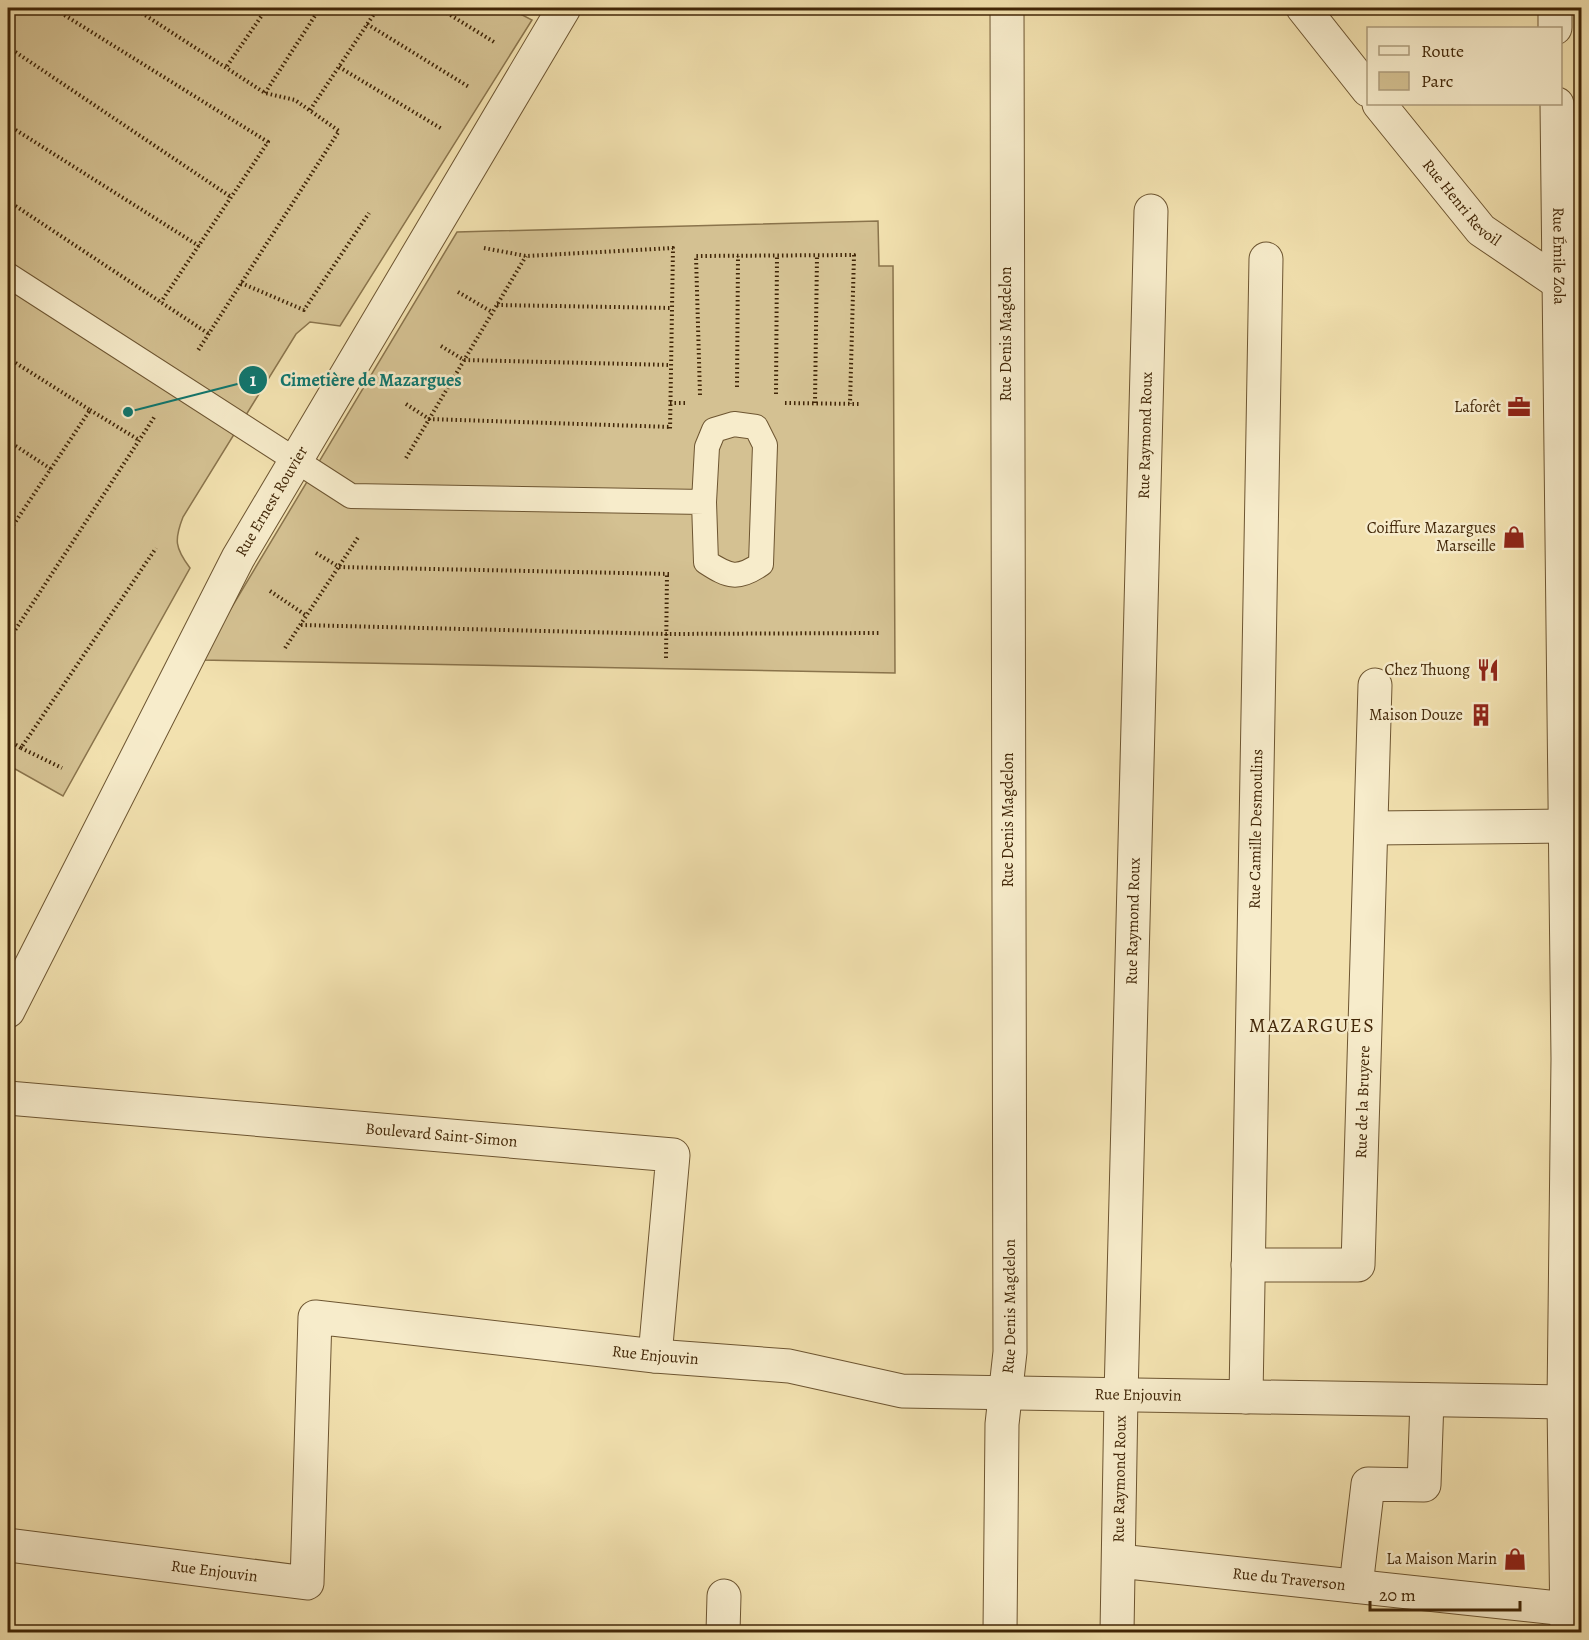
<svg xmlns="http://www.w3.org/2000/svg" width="1589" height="1640" font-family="Alegreya,serif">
<rect width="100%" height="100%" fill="#f2e1af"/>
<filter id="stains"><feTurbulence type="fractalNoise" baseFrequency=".00333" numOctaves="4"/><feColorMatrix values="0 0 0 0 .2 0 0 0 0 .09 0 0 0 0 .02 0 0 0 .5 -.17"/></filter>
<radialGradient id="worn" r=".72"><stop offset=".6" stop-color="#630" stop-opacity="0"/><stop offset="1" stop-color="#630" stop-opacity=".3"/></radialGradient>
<g fill="#d4c192" stroke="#8a744c" stroke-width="1.5">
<path d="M 8,8 L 509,8 L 532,20 L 340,326 L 310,322 L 296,334 L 183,517 C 174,540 175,548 190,568 L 63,796 L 8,765 Z"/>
<polygon points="878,221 879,266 893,266 895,673 200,660 457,232"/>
</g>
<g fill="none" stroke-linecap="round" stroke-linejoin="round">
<g stroke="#6d5531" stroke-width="26">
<path id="service" d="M 8,275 L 351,496 L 704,502 L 706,562 C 729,577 738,580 761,564 L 765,445 L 756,427 L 734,424 L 714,430 L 707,447 L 704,502"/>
</g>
<g stroke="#6d5531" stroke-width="35">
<polyline id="pedestrian" points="1356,1586 1368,1484 1424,1485 1427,1400"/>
</g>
<g stroke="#6d5531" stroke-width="35">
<g id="minor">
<polyline points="1559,249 1582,249"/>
<polyline points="1372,828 1566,826"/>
<path id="s1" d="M 8,1011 L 238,558 L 564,8"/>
<path id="s2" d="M 8,1098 L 673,1155 L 655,1356"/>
<path id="s3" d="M 1248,1265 L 1358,1265 L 1375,685"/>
<path id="s4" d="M 1246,1397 L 1266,259"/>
<path id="s5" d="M 8,1545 L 307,1583 L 315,1317 L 655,1356 L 789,1366 L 902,1391 L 1564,1402"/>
<path id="s6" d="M 1119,1561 L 1567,1609"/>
<polyline points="723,1632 724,1596"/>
<path id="s7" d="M 1000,1632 L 1002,1424 L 1010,1352 L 1007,8"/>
<path id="s8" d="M 1117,1632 L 1121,1396 L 1151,211"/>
</g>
</g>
<g stroke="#6d5531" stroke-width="35">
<g id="tertiary">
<polyline points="1303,8 1368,90"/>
<polyline points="1555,8 1555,28"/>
<path id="s9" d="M 1379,104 L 1481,230 L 1559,283"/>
<path id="s10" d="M 1557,104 L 1568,1059 L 1564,1402 L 1567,1632"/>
</g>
</g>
<g stroke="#412607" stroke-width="4" stroke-dasharray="1.5 3" stroke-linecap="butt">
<polyline points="53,8 268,142 161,302"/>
<polyline points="134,8 265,93 295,100 339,131 197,352"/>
<polyline points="204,8 207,8"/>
<polyline points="439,8 494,42"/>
<polyline points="367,24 469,87"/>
<polyline points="8,47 231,197"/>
<polyline points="227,66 267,8"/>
<polyline points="339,67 442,129"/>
<polyline points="265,93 320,8"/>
<polyline points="310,110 378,8"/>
<polyline points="8,125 199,246"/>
<polyline points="8,201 209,334"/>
<polyline points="484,248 526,256 673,248 670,431"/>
<polyline points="241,283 304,310 369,213"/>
<polyline points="458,292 492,312"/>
<polyline points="497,305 672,308"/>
<polyline points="441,346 464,360 671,365"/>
<polyline points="8,358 90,410 8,533"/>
<polyline points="737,387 738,256"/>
<polyline points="776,394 777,255"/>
<polyline points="700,395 696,256 854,255 850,404"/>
<polyline points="670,403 688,403"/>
<polyline points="785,403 859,404"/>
<polyline points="815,403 817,256"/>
<polyline points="406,404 429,419 671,427"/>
<polyline points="90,410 139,440"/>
<polyline points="8,441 51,469"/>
<polyline points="406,458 526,256"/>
<polyline points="8,518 14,523"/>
<polyline points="316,553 339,567 670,574"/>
<polyline points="270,591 307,616"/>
<polyline points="301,625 666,634 879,633"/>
<polyline points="8,641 155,416"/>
<polyline points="285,648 359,536"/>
<polyline points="666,658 667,574"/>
<polyline points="8,740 21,748 156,548"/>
<polyline points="21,748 62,768"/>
</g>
<use href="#service" stroke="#f7eccb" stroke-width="24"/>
<use href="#pedestrian" stroke="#f7eccb" stroke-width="33"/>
<use href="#minor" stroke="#f7eccb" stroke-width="33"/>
<use href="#tertiary" stroke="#f7eccb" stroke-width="33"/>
</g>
<defs>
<g id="office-bare" transform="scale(1.8)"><path d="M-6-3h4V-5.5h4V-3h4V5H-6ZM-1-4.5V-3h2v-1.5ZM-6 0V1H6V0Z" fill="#8f2418" stroke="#f7eccb" stroke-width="2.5" paint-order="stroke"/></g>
<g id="shop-bare" transform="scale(1.8)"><path d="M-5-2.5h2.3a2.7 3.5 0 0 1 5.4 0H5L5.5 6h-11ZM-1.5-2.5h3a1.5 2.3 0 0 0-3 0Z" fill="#8f2418" stroke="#f7eccb" stroke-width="2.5" paint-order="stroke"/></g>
<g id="restaurant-bare" transform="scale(1.8)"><path d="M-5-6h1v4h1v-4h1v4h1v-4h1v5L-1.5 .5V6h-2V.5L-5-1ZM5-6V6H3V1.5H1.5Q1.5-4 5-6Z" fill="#8f2418" stroke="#f7eccb" stroke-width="2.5" paint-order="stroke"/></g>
<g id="building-bare" transform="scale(1.8)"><path d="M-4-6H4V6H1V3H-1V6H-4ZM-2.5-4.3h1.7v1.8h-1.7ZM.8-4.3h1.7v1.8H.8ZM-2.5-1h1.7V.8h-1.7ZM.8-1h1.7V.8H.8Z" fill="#8f2418" stroke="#f7eccb" stroke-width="2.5" paint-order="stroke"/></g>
</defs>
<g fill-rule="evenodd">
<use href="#office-bare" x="1519" y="407"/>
<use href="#shop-bare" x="1514" y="537"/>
<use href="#restaurant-bare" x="1488" y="670"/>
<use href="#building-bare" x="1481" y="715"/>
<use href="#shop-bare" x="1515" y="1559"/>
</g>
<g text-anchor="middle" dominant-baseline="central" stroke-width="5" stroke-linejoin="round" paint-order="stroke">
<g font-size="16" fill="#412607" stroke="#f7eccb">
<text stroke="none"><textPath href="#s9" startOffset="129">Rue Henri Revoil</textPath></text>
<text stroke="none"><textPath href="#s10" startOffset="152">Rue Émile Zola</textPath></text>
<text transform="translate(1006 334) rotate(-90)">Rue Denis Magdelon</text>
<text stroke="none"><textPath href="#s8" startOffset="1197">Rue Raymond Roux</textPath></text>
<text stroke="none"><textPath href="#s1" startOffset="574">Rue Ernest Rouvier</textPath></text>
<text transform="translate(1008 820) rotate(-90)">Rue Denis Magdelon</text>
<text stroke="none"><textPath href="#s4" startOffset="568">Rue Camille Desmoulins</textPath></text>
<text stroke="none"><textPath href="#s8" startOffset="711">Rue Raymond Roux</textPath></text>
<text stroke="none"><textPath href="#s3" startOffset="273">Rue de la Bruyere</textPath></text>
<text stroke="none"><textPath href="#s2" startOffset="435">Boulevard Saint-Simon</textPath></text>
<text stroke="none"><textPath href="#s7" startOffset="326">Rue Denis Magdelon</textPath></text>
<text stroke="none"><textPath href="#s5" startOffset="910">Rue Enjouvin</textPath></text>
<text stroke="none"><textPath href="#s5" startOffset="1396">Rue Enjouvin</textPath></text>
<text stroke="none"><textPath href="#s8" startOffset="153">Rue Raymond Roux</textPath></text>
<text stroke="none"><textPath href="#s5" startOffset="208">Rue Enjouvin</textPath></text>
<text stroke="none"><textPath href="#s6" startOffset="171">Rue du Traverson</textPath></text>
</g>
<g font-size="16" fill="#412607" stroke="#f7eccb" text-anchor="end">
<text x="1501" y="407">Laforêt</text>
<text x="1496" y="528">Coiffure Mazargues<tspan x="1496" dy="18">Marseille</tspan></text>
<text x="1470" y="670">Chez Thuong</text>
<text x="1463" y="715">Maison Douze</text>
<text x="1497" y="1559">La Maison Marin</text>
</g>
<g font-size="20" letter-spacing="1.5" fill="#412607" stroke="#f7eccb">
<text x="1312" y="1025">MAZARGUES</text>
</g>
</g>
<path fill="none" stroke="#0f766e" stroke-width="2" d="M128 412L253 380"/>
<g fill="#0f766e" stroke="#f7eccb" stroke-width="2">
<circle cx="128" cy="412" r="6"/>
<circle cx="253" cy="380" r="15"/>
</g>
<g font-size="18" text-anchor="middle" font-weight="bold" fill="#fff">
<text x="253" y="386">1</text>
</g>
<g font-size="18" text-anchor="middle" font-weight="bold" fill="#0f766e" stroke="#f7eccb" stroke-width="5" stroke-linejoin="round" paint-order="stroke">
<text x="371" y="386">Cimetière de Mazargues</text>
</g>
<rect width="1589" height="1640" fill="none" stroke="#f2e1af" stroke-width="30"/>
<rect x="9" y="9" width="1571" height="1622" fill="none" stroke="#412607" stroke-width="3"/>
<rect x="15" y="15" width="1559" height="1610" fill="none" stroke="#412607" stroke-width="1.5"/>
<rect x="1367" y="27" width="195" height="78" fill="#f7eccb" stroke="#ae9d7d" stroke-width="1.5"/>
<rect x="1379" y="46" width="30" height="9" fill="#f7eccb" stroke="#ae9d7d" stroke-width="1.5"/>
<text x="1421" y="57" font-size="18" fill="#412607">Route</text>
<rect x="1379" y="72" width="30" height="18" fill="#d4c192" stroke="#ae9d7d" stroke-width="1.5"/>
<text x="1421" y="87" font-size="18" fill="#412607">Parc</text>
<path d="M1370 1601v9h150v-9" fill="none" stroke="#412607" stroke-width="3"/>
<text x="1379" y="1601" font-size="18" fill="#412607" stroke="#f7eccb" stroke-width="4.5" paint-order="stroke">20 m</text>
<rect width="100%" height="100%" filter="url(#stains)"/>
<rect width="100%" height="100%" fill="url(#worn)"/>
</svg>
